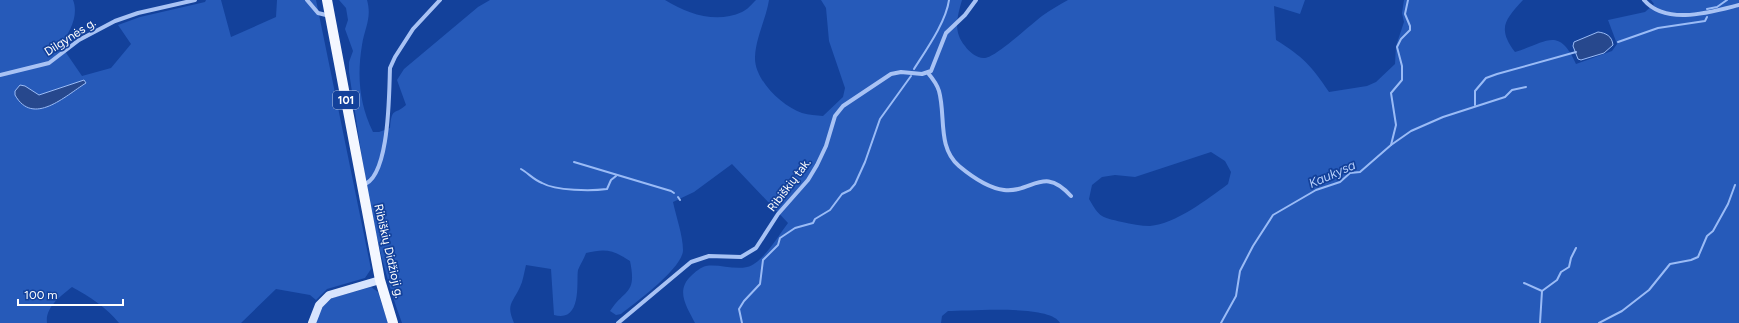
<svg xmlns="http://www.w3.org/2000/svg" width="1739" height="323" font-family="Figtree,sans-serif">
<rect width="100%" height="100%" fill="#13419b"/>
<g fill="#265ab9" fill-rule="evenodd">
<path d="M 0,0 L 73,0 C 79,15 70,33 60,44 L 82,76 L 111,68 L 131,44 L 118,25 L 140,17 L 205,2 L 206,0 L 221,0 L 231,37 L 276,17 L 277,0 L 316,0 L 371,269 L 365,278 L 327,289 L 316,300 L 310,295 L 276,289 L 241,323 L 119,323 C 106,307 90,297 72,287 C 61,296 45,307 47,323 L 0,323 Z"/>
<path d="M 339,0 L 367,0 C 372,18 365,27 362,45 C 357,75 359,104 373,132 L 379,132 L 390,128 C 392,106 394,116 406,105 L 397,80 L 404,69 L 478,7 L 490,0 L 665,0 C 688,14 716,24 742,12 C 747,10 752,4 756,0 L 769,0 C 766,19 756,37 755,57 C 754,79 781,106 802,113 C 809,115 816,115 823,116 L 843,97 L 845,88 L 829,41 L 826,8 L 821,0 L 962,0 C 957,17 953,32 965,46 C 969,52 978,59 985,58 C 996,57 1030,25 1042,16 C 1050,10 1059,5 1068,0 L 1305,0 L 1300,14 L 1274,6 L 1276,40 C 1303,57 1311,65 1329,92 L 1367,86 L 1376,82 L 1395,64 L 1396,46 L 1404,22 L 1402,13 L 1404,0 L 1523,0 C 1505,20 1497,28 1515,52 C 1547,42 1559,26 1576,64 L 1612,51 L 1617,44 L 1608,20 L 1645,12 L 1654,4 L 1651,0 L 1739,0 L 1739,323 L 1060,323 C 1051,304 969,311 948,311 L 942,316 L 941,323 L 695,323 C 687,307 675,291 691,276 C 695,272 701,267 706,266 C 719,264 734,270 747,267 C 763,263 778,236 788,223 L 732,164 L 694,192 L 673,202 C 676,216 683,236 683,250 C 683,268 635,303 621,314 L 616,315 L 610,311 C 625,288 637,295 630,261 C 613,250 606,248 586,253 C 584,259 580,265 578,270 C 576,280 583,323 554,315 L 551,269 L 526,265 C 524,273 523,281 520,287 C 512,304 506,304 514,323 L 402,323 C 372,243 362,156 349,72 L 349,62 L 353,51 L 345,29 L 348,20 L 346,8 ZM 1211,152 L 1225,161 L 1231,172 L 1228,184 C 1208,199 1175,224 1150,226 C 1141,226 1131,224 1122,222 C 1101,217 1100,218 1089,199 L 1092,185 L 1102,177 L 1115,175 L 1135,177 Z"/>
<polygon points="371,287 378,292 388,323 315,323 323,306 332,298"/>
</g>
<g fill="#27488d" stroke="#9abbf6">
<path d="M 1598,32 C 1606,33 1612,36 1613,45 L 1604,53 L 1581,60 L 1578,59 L 1573,46 L 1574,42 Z"/>
<path d="M 84,80 L 86,83 C 65,96 33,127 15,95 L 15,91 L 20,85 L 25,86 L 39,95 Z"/>
</g>
<g fill="none" stroke-linecap="round" stroke-linejoin="round">
<g stroke="#9abbf6" stroke-width="2">
<polyline points="1707,9 1717,7 1727,0"/>
<polyline points="1618,42 1658,28 1705,21 1707,17"/>
<path d="M 914,69 C 926,50 946,22 949,0"/>
<polyline points="1475,105 1475,91 1486,78 1497,74 1576,52"/>
<polyline points="1391,145 1396,125 1391,93 1402,80 1402,66 1397,47 1401,39 1410,30 1410,26 1405,14 1408,0"/>
<polyline points="574,162 671,191 674,193"/>
<path d="M 521,169 C 528,173 534,180 542,183 C 556,191 592,191 607,189 L 611,180 L 616,176"/>
<polyline points="678,197 680,200"/>
<polyline points="1524,283 1542,291"/>
<polyline points="742,323 739,309 744,301 760,284 763,260 778,245 780,238 795,228 813,223 815,219 830,210 842,194 850,190 855,184 865,162 880,119 911,76"/>
<polyline points="1221,323 1236,296 1240,271 1253,246 1273,215 1316,190 1340,182 1350,173 1360,172 1391,145 1411,131 1443,117 1505,97 1512,90 1526,87"/>
<polyline points="1540,323 1542,291 1557,280 1561,272 1569,267 1571,258 1576,248"/>
<polyline points="1599,323 1622,311 1649,290 1670,264 1691,260 1698,257 1707,236 1713,231 1728,204 1735,185"/>
</g>
<g stroke="#a8c2f4" stroke-width="4">
<polyline points="307,0 318,13 330,16"/>
<path d="M 1644,0 C 1666,26 1711,12 1739,5"/>
<path d="M 928,73 C 933,79 937,84 939,91 C 946,116 937,147 959,166 C 971,176 988,188 1004,190 C 1033,193 1043,165 1071,196"/>
<polyline points="0,75 49,63 79,40 115,21 138,13 195,0"/>
<path d="M 362,185 C 390,180 389,91 390,68 L 395,57 L 413,29 L 440,0"/>
<polyline points="618,323 691,262 709,256 741,257 756,248 778,214 808,180 817,165 826,146 835,116 843,106 891,74 901,72 922,74 931,71 946,33 965,15 976,0"/>
</g>
<polyline stroke="#d7e4fd" stroke-width="8" points="312,323 319,305 329,295 380,280"/>
<polyline stroke="#f4f7ff" stroke-width="10" points="327,0 380,280 393,323"/>
</g>
<g text-anchor="middle" dominant-baseline="central" stroke-width="3.5" stroke-linejoin="round" paint-order="stroke">
<rect fill="#13419b" stroke="#b8c6e1" stroke-width="1" x="333" y="91" width="26" height="18" rx="3"/>
<g font-size="11" font-weight="bold" fill="#fff">
<text x="346" y="100">101</text>
</g>
<g font-size="12" fill="#fff" stroke="#13419b">
<text transform="translate(70 37) rotate(-33)">Dilgynės g.</text>
<text transform="translate(789 185) rotate(-53)">Ribiškių tak.</text>
<text transform="translate(389 251) rotate(77)">Ribiškių Didžioji g.</text>
</g>
<g font-size="13" font-style="italic" fill="#b4cdfa" stroke="#13419b">
<text transform="translate(1332 174) rotate(-24)">Kaukysa</text>
</g>
</g>
<path d="M18 299v6h105v-6" fill="none" stroke="#ffffff" stroke-width="2"/>
<text x="24" y="299" font-size="12" fill="#ffffff" stroke="#13419b" stroke-width="3" paint-order="stroke">100 m</text>
</svg>
